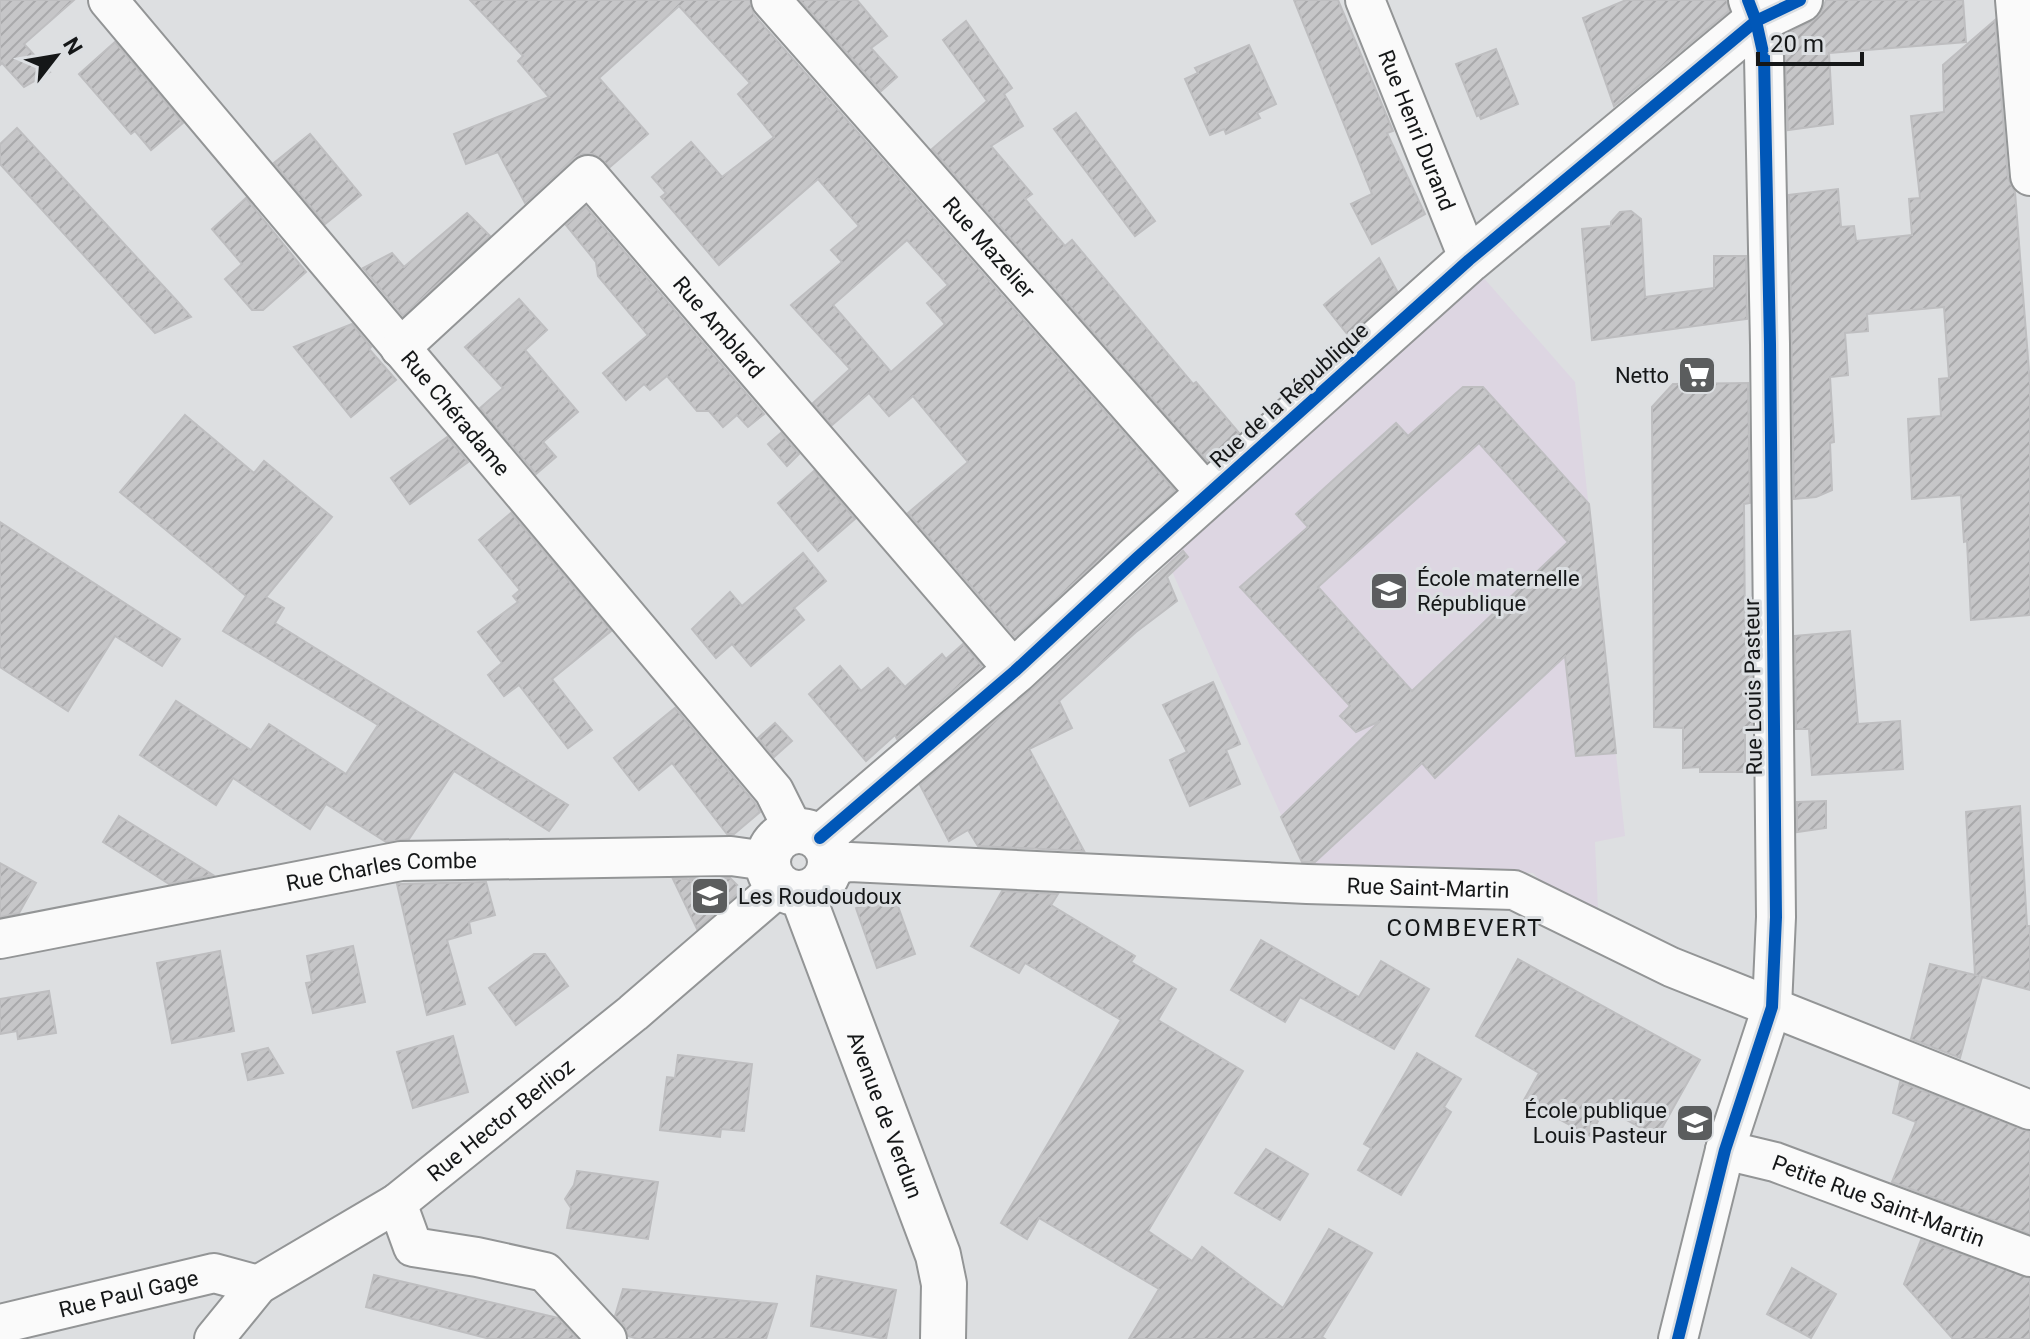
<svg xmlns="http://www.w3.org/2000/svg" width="2030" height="1339" font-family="Roboto,sans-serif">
<defs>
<pattern id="building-hatch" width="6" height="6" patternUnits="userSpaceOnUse" patternTransform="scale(2)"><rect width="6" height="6" fill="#c6c6c8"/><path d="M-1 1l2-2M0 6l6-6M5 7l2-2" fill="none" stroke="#a9a9ab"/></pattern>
</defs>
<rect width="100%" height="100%" fill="#dddfe1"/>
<polygon fill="#ddd6e2" points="1482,276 1575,382 1625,836 1595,842 1598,910 1551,892 1533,873 1303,864 1166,558"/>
<g fill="url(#building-hatch)" stroke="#bebec0" stroke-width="2" fill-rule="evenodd">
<polygon points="0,0 74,0 24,44 50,72 24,87 2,63 0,65"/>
<path d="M 470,0 L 750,0 L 754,15 L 1175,491 L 1015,637 L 908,513 L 968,462 L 913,396 L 889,416 L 869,393 L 832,425 L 813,403 L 850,369 L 791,305 L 842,262 L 831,250 L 859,226 L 818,179 L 719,265 L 661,197 L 666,193 L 652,177 L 691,142 L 722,177 L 774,137 L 738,94 L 750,83 L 679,6 L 599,78 L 648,134 L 610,167 L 594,154 L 583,154 L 574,158 L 525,203 L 498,152 L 466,164 L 454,134 L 549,97 L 518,61 L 523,56 ZM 907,240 L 948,285 L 927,303 L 945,324 L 891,372 L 833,305 Z"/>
<polygon points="800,0 857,0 887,36 871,48 897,77 881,91"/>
<polygon points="1294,0 1338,0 1393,131 1387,133 1425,214 1372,244 1351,204 1372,194"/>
<polygon points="1626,0 1727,0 1729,11 1614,106 1583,18"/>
<polygon points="1826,0 1963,0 1966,42 1829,53 1833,124 1788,130 1784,35 1811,22 1821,13"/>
<polygon points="1995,20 2008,178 2015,192 2030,384 2030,615 1971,620 1967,541 1964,542 1961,495 1912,499 1908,419 1941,416 1939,379 1949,378 1944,307 1867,314 1868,331 1845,333 1848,375 1830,377 1834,442 1830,443 1832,490 1816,497 1794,499 1789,195 1838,189 1841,227 1854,226 1856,241 1912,235 1909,199 1920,198 1911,116 1944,112 1943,65"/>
<polygon points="966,21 1012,88 1004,94 1023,126 991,146 1032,194 1025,199 1065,246 1072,240 1193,384 1196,382 1239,433 1207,461 932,149 987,101 943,40"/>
<polygon points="115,42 183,123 151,150 135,131 131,134 79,74"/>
<polygon points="1249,45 1276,104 1257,113 1260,118 1226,134 1224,129 1210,135 1185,79 1198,73 1195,68"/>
<polygon points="1496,49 1518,104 1481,119 1479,115 1477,116 1456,64"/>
<polygon points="1076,113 1155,221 1135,236 1054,129"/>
<polygon points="17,128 178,302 191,317 155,333 0,164 0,144"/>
<polygon points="310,134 361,195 325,224 274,163"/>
<polygon points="246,198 306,272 263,310 252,310 225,279 242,264 212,229"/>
<polygon points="586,207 764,414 748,427 737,415 723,427 709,411 697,411 667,376 650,390 644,384 626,400 603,373 648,335 598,276 596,262 566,225"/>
<polygon points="1631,211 1641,219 1645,297 1714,288 1714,256 1746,256 1747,319 1592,340 1582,229 1611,226 1611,222 1620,212"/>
<polygon points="467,213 490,236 403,316 363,268 392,253 404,267"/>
<polygon points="1379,258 1397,291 1348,335 1324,305"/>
<polygon points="519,299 547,330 525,350 578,412 543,442 556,457 536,474 480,408 503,388 465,347"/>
<polygon points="352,324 371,347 369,349 396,380 351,417 294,347"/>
<polygon points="1748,383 1750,503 1744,504 1745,641 1751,640 1752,728 1745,728 1745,772 1700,772 1700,767 1683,768 1683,728 1654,727 1652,407 1673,384"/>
<path d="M 1463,387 L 1483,387 L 1589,504 L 1616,753 L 1576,756 L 1565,656 L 1435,778 L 1422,763 L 1315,862 L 1302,862 L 1281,817 L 1380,721 L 1356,732 L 1340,716 L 1350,706 L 1240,587 L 1308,527 L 1296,514 L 1396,423 L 1408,436 ZM 1479,443 L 1568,542 L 1412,691 L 1318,587 Z"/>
<polygon points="185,415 254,473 264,461 332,517 266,597 284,608 275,623 568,805 549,831 454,771 409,839 386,842 326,804 310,829 233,778 216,805 140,755 176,701 251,750 269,724 346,774 378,725 223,631 246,596 120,492"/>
<polygon points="781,433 799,454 787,466 768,444"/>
<polygon points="447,437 468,462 410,504 391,478"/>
<polygon points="814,471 855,519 818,551 778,503"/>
<polygon points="511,513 611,631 552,679 592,730 568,748 519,685 504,696 488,675 502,663 478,632 518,602 513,596 520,590 479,540"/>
<polygon points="0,522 180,639 162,666 115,636 68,711 0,667"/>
<polygon points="1183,551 1188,557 1167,577 1177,601 1136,632 1059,701 1072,728 1029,749 1084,851 978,846 968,830 949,841 920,785 1032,689"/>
<polygon points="803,553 826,581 794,608 804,620 751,666 732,644 716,658 692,629 730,592 742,606"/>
<polygon points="1850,631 1858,724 1900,721 1903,769 1812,775 1809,729 1796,729 1795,636"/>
<polygon points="963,644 982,666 897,739 895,735 866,761 809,694 840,666 861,691 888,668 905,687 942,654 946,659"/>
<polygon points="1213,682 1240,744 1226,750 1240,784 1190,806 1170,760 1187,752 1163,705"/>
<polygon points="675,708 755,803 760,812 734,834 727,834 672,763 639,790 614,758"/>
<polygon points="775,723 792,741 774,757 758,738"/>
<polygon points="1826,801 1826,828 1797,832 1797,802"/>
<polygon points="2020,806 2027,926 2030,926 2030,990 1982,977 1960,1058 1911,1039 1930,964 1979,976 1975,975 1966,812"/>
<polygon points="119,816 213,875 169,884 103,842"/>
<polygon points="0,863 36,883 19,913 0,917"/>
<polygon points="730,878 742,890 697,929 673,879 687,879 693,883 690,879"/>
<polygon points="486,882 495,915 469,922 471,933 447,940 465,1004 427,1015 397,884"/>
<polygon points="1002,891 1058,894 1051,905 1135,956 1131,962 1176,989 1158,1020 1243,1071 1148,1231 1192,1261 1202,1247 1283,1308 1329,1229 1372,1253 1322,1337 1325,1339 1129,1339 1159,1289 1039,1218 1027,1239 1001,1223 1121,1020 1025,963 1019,973 971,946"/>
<polygon points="894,895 915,954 877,968 856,908"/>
<polygon points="1261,940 1359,997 1381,961 1429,989 1394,1049 1300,997 1285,1022 1231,990"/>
<polygon points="353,946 365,1002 313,1013 306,983 312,982 307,956"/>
<polygon points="220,951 234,1031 172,1043 157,963"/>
<polygon points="534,954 545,954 568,986 516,1025 489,988"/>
<polygon points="1518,959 1700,1060 1657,1137 1605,1108 1590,1136 1524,1100 1539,1073 1476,1036"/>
<polygon points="49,991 56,1033 18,1039 17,1031 0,1034 0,999"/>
<polygon points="453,1036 468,1092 413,1108 397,1052"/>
<polygon points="268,1048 283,1073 248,1080 242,1054"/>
<polygon points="1417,1053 1461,1079 1444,1107 1451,1112 1401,1195 1358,1170 1371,1148 1364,1144"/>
<polygon points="678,1055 752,1064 744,1131 721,1129 720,1137 660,1130 667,1077 675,1078"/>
<polygon points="1900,1082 2030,1132 2030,1234 1892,1182 1916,1122 1893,1113"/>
<polygon points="1266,1149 1308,1174 1280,1220 1235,1193"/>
<polygon points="577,1171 658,1182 648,1239 567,1228 571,1208 565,1199 574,1185"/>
<polygon points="1921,1240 2030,1278 2030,1339 1953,1339 1904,1284"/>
<polygon points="1792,1268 1836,1294 1811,1338 1767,1314"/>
<polygon points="374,1275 558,1318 577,1339 490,1339 366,1307"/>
<polygon points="817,1276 896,1290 886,1339 811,1326"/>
<polygon points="623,1289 777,1304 766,1339 638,1339 628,1336 624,1325 615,1316"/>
</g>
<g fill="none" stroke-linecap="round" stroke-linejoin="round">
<g stroke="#939596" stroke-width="42">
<g id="minor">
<path id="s1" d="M 108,0 L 774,791 L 794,831"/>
<path id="s2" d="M 771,0 L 1208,495"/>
<path id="s3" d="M 1365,0 L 1469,260"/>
<polyline points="2015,0 2030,176"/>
<path id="s4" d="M 400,348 L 588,175 L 1015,671"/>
<path id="s5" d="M 831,866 L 850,862 L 1307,884 L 1514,890 L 1671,967 L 2030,1110"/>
<path id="s6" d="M 0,939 L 401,861 L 731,856 L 767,861"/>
<path id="s7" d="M 1725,1150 L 1775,1162 L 2030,1257"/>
<polyline points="397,1203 413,1247 477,1257 545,1272 607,1339"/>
<path id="s8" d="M 0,1324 L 214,1273 L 258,1285"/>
<path id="s9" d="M 214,1339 L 258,1285 L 397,1203 L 633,1013 L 779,887"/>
<polyline points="1678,1339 1725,1150 1772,1007 1776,917 1770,344 1764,57 1756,21 1748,0"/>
</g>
</g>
<g stroke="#939596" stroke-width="48">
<g id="tertiary">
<circle cx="799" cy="862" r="31"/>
<polyline points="820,838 1015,671 1137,558 1469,260 1756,21 1800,0"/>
<path id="s10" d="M 802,894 L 938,1255 L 944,1284 L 943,1339"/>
</g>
</g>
<use href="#minor" stroke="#fafafa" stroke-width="38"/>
<use href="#tertiary" stroke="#fafafa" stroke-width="44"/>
<g stroke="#dcdfe2" stroke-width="17">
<g id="cycleway">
<polyline points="820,838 1015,671 1137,558 1469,260 1756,21 1800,0"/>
<polyline points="1678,1339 1725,1150 1772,1007 1776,917 1770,344 1764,57 1756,21 1748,0"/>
</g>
</g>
<use href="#cycleway" stroke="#0057b8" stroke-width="12"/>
</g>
<defs>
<g id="supermarket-square" transform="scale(2)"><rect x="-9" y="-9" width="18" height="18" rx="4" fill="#5b5d5e" stroke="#dcdfe2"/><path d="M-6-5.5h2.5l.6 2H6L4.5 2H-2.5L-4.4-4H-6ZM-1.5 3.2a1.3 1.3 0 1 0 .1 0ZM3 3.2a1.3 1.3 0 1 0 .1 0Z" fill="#fff"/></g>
<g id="school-square" transform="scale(2)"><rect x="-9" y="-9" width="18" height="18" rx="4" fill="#5b5d5e" stroke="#dcdfe2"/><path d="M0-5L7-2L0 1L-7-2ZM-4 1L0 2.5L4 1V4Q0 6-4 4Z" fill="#fff"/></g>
</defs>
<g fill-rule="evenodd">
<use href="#supermarket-square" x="1697" y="375"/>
<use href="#school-square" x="1389" y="591"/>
<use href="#school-square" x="710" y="896"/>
<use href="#school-square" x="1695" y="1123"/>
</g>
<g text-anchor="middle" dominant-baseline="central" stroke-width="6" stroke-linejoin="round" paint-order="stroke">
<g font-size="22" fill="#151718" stroke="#dcdfe2">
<text stroke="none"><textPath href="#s3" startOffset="140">Rue Henri Durand</textPath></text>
<text stroke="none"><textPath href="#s2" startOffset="330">Rue Mazelier</textPath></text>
<text stroke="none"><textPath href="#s4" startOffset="456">Rue Amblard</textPath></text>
<text transform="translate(1289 395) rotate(-42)">Rue de la République</text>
<text stroke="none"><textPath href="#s1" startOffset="540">Rue Chéradame</textPath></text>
<text transform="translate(1753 687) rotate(-91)">Rue Louis Pasteur</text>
<text stroke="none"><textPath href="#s6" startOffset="388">Rue Charles Combe</textPath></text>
<text stroke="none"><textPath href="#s5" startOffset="598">Rue Saint-Martin</textPath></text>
<text stroke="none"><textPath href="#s10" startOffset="236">Avenue de Verdun</textPath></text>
<text stroke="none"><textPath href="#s9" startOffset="364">Rue Hector Berlioz</textPath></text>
<text stroke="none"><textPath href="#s7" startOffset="162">Petite Rue Saint-Martin</textPath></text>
<text stroke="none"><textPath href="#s8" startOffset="132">Rue Paul Gage</textPath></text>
</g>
<g font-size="22" fill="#151718" stroke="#dcdfe2" text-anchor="end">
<text x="1669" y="375">Netto</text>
<text x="1417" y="578" text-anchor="start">École maternelle<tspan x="1417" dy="25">République</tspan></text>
<text x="738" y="896" text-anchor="start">Les Roudoudoux</text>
<text x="1667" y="1110">École publique<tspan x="1667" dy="25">Louis Pasteur</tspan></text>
</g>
<g font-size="24" letter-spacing="2" fill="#151718" stroke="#dcdfe2">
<text x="1465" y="928">COMBEVERT</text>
</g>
</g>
<g transform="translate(56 56) rotate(59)" stroke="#dcdfe2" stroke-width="6" paint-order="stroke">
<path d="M0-6L14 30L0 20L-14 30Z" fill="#151718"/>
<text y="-12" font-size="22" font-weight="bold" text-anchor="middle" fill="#151718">N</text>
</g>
<path d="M1758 52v12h104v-12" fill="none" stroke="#151718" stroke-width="4"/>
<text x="1770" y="52" font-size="24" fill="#151718" stroke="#dcdfe2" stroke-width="6" paint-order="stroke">20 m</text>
</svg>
